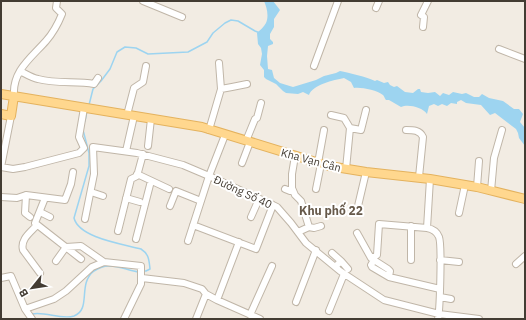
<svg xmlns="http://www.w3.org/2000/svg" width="526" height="320" font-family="'IBM Plex Sans',sans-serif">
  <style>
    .water { fill: #9dd4f0 }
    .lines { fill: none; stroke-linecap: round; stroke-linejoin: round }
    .stream { stroke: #9dd4f0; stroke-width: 1.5 }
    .minor-casing { stroke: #c0b6a8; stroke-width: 8 }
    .major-casing { stroke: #e4b25e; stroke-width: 10 }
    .minor { stroke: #fff; stroke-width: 6 }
    .major { stroke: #ffd78e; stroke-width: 8 }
    .labels { text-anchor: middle; stroke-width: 4; stroke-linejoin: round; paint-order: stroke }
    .street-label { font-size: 11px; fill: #433c33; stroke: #fff }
    .neighbourhood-label { font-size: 12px; font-weight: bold; fill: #66594a; stroke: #fff }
  </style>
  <rect width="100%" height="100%" fill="#f2ece3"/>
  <path class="water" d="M 264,1 L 273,1 L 280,10 L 274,19 L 274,27 L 270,34 L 270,39 L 273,42 L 273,44 L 268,46 L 267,56 L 268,69 L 272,70 L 274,78 L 280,83 L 293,87 L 316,80 L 324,76 L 336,73 L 340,71 C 349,73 367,77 375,81 L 377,80 L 384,83 L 388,82 L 390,85 L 394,87 L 397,86 L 405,92 L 413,93 L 418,89 L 420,89 L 421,92 L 428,93 L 435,92 L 440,96 L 443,93 L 449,95 L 453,92 L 462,94 L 466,93 L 474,97 L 479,97 L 482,94 L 489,98 L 503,101 L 514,109 L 519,109 L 523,114 L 520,122 L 525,128 L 525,146 L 519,138 L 518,133 L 516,129 L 495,113 L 490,115 L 481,105 L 466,103 L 461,100 L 457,102 L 457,104 L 451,103 L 447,106 L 442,104 L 438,106 L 434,104 L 429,106 L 427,114 C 422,107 408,104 401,107 L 389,100 L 386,100 C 385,99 384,96 383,95 C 377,90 361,87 354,88 L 351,82 L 344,78 C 334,80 312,85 309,95 L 303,92 L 298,94 L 286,93 L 283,91 L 276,84 L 266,79 L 264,77 L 264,70 L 260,65 L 262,54 L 261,48 L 258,44 L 257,33 C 260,30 264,27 266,23 C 269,16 267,8 264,1 Z"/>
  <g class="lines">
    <path class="stream" d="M 89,105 L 93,89 L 101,81 L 110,69 L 117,52 L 125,47 L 136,48 L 148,54 L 188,52 L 207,42 L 213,33 L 225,23 L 231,20 L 238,21 L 255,31 L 260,33
      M 85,121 L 87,111
      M 83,130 L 89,153 L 89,166 L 74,218 C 79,238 123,244 141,249 C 149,254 149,260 150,269 L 146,271 L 142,271
      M 32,314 C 45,311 61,320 74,316 C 92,309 77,284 94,271 C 99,268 103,266 108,266 C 118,265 129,271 139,272"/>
    <defs>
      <path id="minor" d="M 143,1 L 182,17
        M 376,8 L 379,1
        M 423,27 L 424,17 L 421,15 L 428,1
        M 499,49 L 525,59
        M 314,66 L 338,1
        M 20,71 C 26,74 32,78 38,79 C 56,84 76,81 94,84 L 98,78
        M 221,89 L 232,87 L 247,84
        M 14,96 C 12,71 31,58 46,41 C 53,33 58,24 62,14 L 56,8 L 57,1
        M 127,115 L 134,88 L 143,82 L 146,66
        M 331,115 L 344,118 L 350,128
        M 209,130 L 221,89 L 219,63
        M 406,130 C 413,130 420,130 423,137 L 419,177
        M 246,141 L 255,119 L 257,118 L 261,103
        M 148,146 L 151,119
        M 126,151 L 134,116
        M 295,156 L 292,174 L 292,188 L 295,195 L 301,201 L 309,227 L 298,232
        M 242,163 L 250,142
        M 318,163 L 324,130
        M 1,167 L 13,169 L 25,167 L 79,153 L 84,148 L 79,137 L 84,108
        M 1,167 L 11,116
        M 346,169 L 350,128 L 361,130 L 366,110
        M 137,174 L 169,189
        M 430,179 L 427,228 C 433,229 437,232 439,237 C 442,245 440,308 438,319
        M 477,187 L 479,161
        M 285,189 L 290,191 L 292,188
        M 316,189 L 321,164
        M 491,191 L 494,158 L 502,130
        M 91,192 L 103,196
        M 26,195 L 25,213 L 30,217
        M 1,197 L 17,198 L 26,195 L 65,200 L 71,184 L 73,172
        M 45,198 L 35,223 L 81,259
        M 126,198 L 140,202
        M 170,206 L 176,191 L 201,201
        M 358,206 L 366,172
        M 40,212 L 50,217
        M 459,213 L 465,185
        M 251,217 L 259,199
        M 85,219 L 94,174 L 93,147 L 137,153 L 183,165 L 209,176 L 273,205 L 277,207 L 291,223 L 306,243 L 340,271 L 384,300 L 439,314 L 479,319
        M 37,225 C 31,232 20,239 23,250 L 40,273
        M 193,225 L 256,249 L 273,205
        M 411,226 L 411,260
        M 309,227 L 314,228 L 321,226
        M 118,231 L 131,179 L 137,176 L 143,154
        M 357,233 L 371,258 L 377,255 L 379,224 L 427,228
        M 136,239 L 151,181
        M 188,241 L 209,176 L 225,135
        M 332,253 L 341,261
        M 440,260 L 459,262
        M 56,261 L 66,247 L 81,246 L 104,262 L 141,266 L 141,284 L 124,319
        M 516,264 L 525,256
        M 335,267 L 341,261 L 348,269
        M 389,277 L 390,271 L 388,269 L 374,260 L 371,265 L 372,267 L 389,277 L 440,289
        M 1,278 L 11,276 L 25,309 L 32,319
        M 142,278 L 184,283 L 202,289 L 206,294 L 217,300 L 260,319
        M 440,297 L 451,299
        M 217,300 L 239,242
        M 296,302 L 316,250
        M 25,309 L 54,299 L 66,291 L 92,267 L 104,262
        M 329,311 L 344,274
        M 250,315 L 272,266
        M 196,319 L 206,294"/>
      <path id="major" d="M 1,94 L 202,127 L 329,166 L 366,172 L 430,179 L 477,187 L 525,199
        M 1,114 L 11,116 L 14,96"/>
    </defs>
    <use href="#minor" class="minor-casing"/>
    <use href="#major" class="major-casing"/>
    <use href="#minor" class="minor"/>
    <use href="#major" class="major"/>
  </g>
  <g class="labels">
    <g class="street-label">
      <text transform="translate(311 160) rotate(15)" y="4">Kha Vạn Cân</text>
      <text transform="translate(243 192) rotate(25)" y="4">Đường Số 40</text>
    </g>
    <g class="neighbourhood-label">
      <text x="331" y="215">Khu phố 22</text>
    </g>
  </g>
  <rect width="526" height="320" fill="none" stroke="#433c33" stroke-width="4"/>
  <g transform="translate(32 288) rotate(240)" stroke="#ffffff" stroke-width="3" paint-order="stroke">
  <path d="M0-3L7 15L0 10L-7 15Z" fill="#433c33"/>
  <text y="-6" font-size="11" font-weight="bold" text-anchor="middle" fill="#433c33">B</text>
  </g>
</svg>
